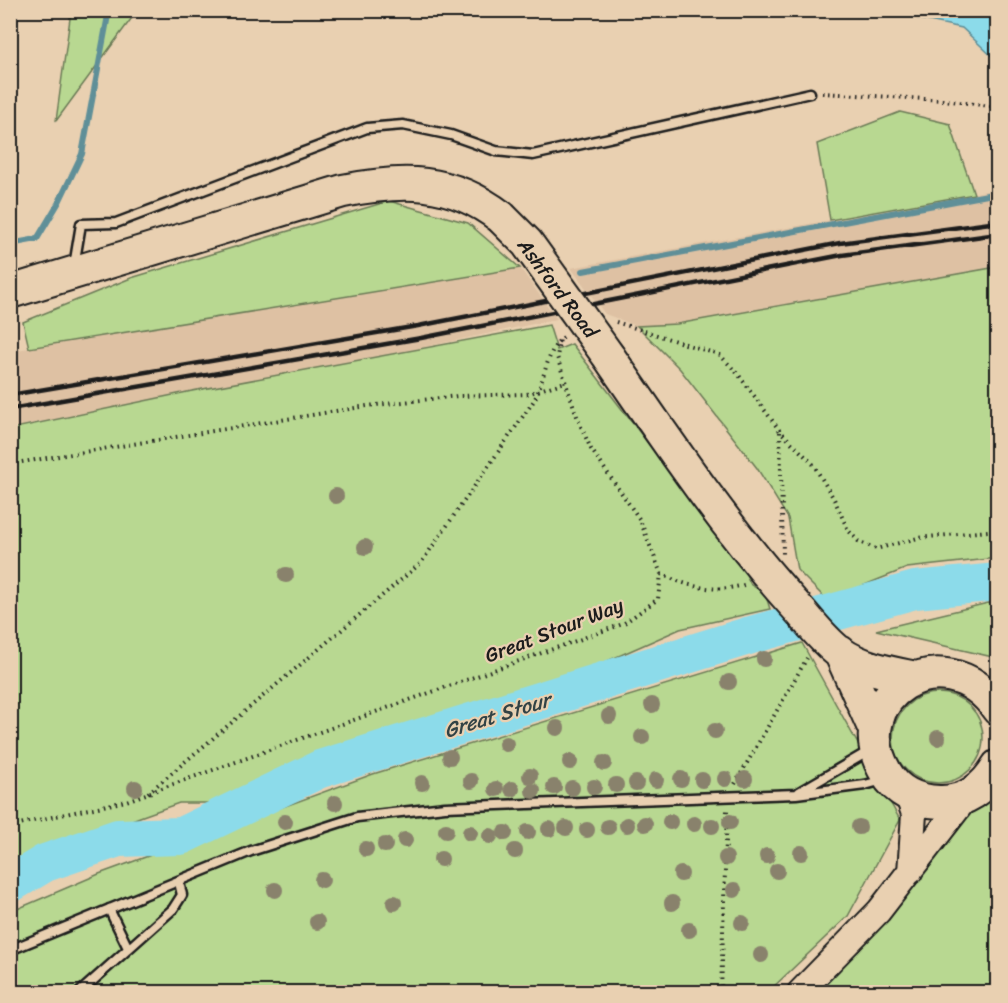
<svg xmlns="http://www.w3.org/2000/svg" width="1008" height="1003" font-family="Sriracha,sans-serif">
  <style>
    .built { fill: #dec1a3 }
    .green { fill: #b8d891; stroke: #6a7a56; stroke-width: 1.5 }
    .water { fill: #8cdbea; stroke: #5f8f98; stroke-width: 1.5 }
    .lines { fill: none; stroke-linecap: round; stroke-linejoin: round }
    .stream { stroke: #5f8f98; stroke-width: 6 }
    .river { stroke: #8cdbea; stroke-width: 38 }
    .lane-casing { stroke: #1c1c1c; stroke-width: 13 }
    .secondary-casing { stroke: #1c1c1c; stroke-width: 28 }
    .highway-casing { stroke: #1c1c1c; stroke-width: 36 }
    .path { stroke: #1c1c1c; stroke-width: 4; stroke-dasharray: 1.5 4.5; stroke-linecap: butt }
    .lane { stroke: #e9d0b1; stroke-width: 8 }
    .secondary { stroke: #e9d0b1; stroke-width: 24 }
    .highway { stroke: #e9d0b1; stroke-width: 32 }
    .rail { stroke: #1c1c1c; stroke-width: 4.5 }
    .highway-bridge-casing { stroke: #1c1c1c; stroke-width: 36; stroke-linecap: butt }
    .highway-bridge { stroke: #e9d0b1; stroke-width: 32 }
    .tree { fill: #89826c }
    .labels { text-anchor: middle; stroke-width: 4.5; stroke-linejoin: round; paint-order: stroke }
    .street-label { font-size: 20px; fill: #1c1c1c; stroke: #e9d0b1 }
    .water-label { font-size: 21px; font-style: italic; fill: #324245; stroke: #e9d0b1 }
  </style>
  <rect width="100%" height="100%" fill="#e9d0b1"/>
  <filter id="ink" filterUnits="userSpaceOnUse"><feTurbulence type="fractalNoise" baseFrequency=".0167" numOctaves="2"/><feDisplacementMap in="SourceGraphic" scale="12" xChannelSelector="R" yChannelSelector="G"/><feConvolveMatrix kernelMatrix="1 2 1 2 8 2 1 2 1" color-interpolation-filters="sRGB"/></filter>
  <g filter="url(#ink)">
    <path class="built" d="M 997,189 L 997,266 L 677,324 L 637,326 L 605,314 L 571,268 Z
      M 520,268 L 557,319 L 354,362 L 192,391 L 11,429 L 11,351 Z"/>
    <path class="green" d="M 71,10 L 137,11 L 56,121 L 71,11 Z
      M 900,112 L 950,124 L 974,194 L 830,220 L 817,144 Z
      M 389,201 L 468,223 L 520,268 L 29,348 L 23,322 L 131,278 Z
      M 997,267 L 997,558 L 907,568 L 827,600 L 797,570 L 788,518 L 757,468 L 680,369 L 637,326 L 677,324 Z
      M 549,325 L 557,350 L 572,344 L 742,566 L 751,585 L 765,593 L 770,609 L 680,629 L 589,669 L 420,728 L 314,762 L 215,803 L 179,803 L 56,847 L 11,869 L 10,429 L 192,391 Z
      M 988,603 L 997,604 L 997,658 L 876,630 Z
      M 802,643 L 900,820 L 848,916 L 768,992 L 11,992 L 10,912 L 99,874 L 373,774 Z
      M893 738a45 45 0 1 1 90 0a45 45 0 1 1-90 0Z
      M 997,795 L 997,992 L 815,992 L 936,857 L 968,811 Z"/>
    <path class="water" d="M 892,11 L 997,11 L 997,61 L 962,28 L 901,15 Z"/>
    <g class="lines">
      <path class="stream" d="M 10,244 L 37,239 L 59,202 L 82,154 L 109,10
        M 583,271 L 998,193"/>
      <path class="river" d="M 10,884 L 45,863 L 118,838 L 181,836 L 320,769 L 751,635 L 915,590 L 998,582"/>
      <defs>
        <path id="lane" d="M 74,266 L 81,224 L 116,223 L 367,128 L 403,125 L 451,135 L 496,151 L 533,155 L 810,93
          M 799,792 L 871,750
          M 109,909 L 128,948
          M 10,950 L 251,851 L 357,817 L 445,807 L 796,794 L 865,785 L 883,780
          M 80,992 L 173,909 L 182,895 L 179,882"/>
        <path id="secondary" d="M 907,794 L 914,814 L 910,872
          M 800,992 L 879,911 L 967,797"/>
        <path id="highway" d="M 10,292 L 343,191 C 403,179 450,178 501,217
          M 609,357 C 667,441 724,526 792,602 C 807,618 821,638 839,652 C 861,668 890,673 916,678
          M 840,652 L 875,730
          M 998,709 C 943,631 841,699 886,773 C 897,792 917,801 939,802 C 965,803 985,788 998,766"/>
      </defs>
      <use href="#lane" class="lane-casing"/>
      <use href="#secondary" class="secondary-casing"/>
      <use href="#highway" class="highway-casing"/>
      <path class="path" d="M 822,93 L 943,100 L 998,107
        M 616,322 L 720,355 L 738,374 L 780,431 L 813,464 L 834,499 L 848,530 L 858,541 L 876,549 L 918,538 L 998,530
        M 780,432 L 783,554
        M 10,464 L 367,406 L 458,396 L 527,394 L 565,382
        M 661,574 C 689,587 713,593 744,585
        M 735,784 L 807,658
        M 148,793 L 421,563 L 533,402 C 544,385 547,346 564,337
        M 10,826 L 126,801 L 623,624 L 658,599 L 661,574 L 640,520 L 591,449 L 579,422 L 557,357 L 560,339
        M 721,992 L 727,810"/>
      <use href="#lane" class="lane"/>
      <use href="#secondary" class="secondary"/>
      <use href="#highway" class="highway"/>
      <path class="rail" d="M 10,395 L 418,326 L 840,243 L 998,222
        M 10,409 L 421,338 L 842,255 L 998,234"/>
      <defs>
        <path id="highway-bridge" d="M 501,217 L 527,243 L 609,357"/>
      </defs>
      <use href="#highway-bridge" class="highway-bridge-casing"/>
      <use href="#highway-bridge" class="highway-bridge"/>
    </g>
    <g class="tree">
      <circle cx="336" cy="496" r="8"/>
      <circle cx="365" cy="547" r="8"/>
      <circle cx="286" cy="575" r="8"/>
      <circle cx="764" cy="659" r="8"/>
      <circle cx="729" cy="682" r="8"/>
      <circle cx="652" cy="705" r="8"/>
      <circle cx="609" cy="716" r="8"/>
      <circle cx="557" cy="728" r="8"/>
      <circle cx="715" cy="731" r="8"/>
      <circle cx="642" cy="737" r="8"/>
      <circle cx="938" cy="738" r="8"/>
      <circle cx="506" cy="744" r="8"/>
      <circle cx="450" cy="757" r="8"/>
      <circle cx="570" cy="762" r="8"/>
      <circle cx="604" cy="763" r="8"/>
      <circle cx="530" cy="776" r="8"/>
      <circle cx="681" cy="779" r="8"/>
      <circle cx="725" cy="779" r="8"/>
      <circle cx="745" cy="779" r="8"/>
      <circle cx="656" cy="780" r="8"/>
      <circle cx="702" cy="780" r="8"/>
      <circle cx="471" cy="781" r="8"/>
      <circle cx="422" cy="783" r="8"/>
      <circle cx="636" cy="783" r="8"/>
      <circle cx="616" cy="785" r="8"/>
      <circle cx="554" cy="787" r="8"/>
      <circle cx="594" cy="787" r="8"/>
      <circle cx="135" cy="788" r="8"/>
      <circle cx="572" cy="788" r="8"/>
      <circle cx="496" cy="789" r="8"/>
      <circle cx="512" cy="789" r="8"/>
      <circle cx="533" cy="791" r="8"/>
      <circle cx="335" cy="803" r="8"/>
      <circle cx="285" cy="822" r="8"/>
      <circle cx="670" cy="822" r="8"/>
      <circle cx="730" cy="822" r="8"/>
      <circle cx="645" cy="824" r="8"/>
      <circle cx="694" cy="824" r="8"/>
      <circle cx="627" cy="825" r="8"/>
      <circle cx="712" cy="826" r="8"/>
      <circle cx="608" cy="827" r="8"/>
      <circle cx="859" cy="827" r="8"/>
      <circle cx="566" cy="828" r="8"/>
      <circle cx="549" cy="829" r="8"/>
      <circle cx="587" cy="830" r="8"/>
      <circle cx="446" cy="831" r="8"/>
      <circle cx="528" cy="832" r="8"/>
      <circle cx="470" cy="833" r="8"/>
      <circle cx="505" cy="833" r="8"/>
      <circle cx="490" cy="836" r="8"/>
      <circle cx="405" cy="840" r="8"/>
      <circle cx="385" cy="845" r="8"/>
      <circle cx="366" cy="849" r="8"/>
      <circle cx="515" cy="851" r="8"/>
      <circle cx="801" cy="853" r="8"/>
      <circle cx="767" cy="856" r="8"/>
      <circle cx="726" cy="858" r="8"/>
      <circle cx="441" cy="859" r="8"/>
      <circle cx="777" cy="871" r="8"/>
      <circle cx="681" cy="874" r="8"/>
      <circle cx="322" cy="880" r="8"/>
      <circle cx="275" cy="890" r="8"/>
      <circle cx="734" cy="890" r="8"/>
      <circle cx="394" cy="903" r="8"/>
      <circle cx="672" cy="903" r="8"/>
      <circle cx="317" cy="922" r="8"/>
      <circle cx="742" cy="923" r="8"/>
      <circle cx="689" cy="930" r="8"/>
      <circle cx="761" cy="955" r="8"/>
    </g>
  </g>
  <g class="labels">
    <g class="street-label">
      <text transform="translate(558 288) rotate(53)" y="7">Ashford Road</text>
      <text transform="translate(554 630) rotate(-21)" y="7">Great Stour Way</text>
    </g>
    <g class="water-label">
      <text transform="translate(497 715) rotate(-17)" y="7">Great Stour</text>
    </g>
  </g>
  <rect width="1008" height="1003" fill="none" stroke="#e9d0b1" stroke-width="36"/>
  <rect x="18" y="18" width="972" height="967" fill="none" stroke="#1c1c1c" stroke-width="2" filter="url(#ink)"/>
</svg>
